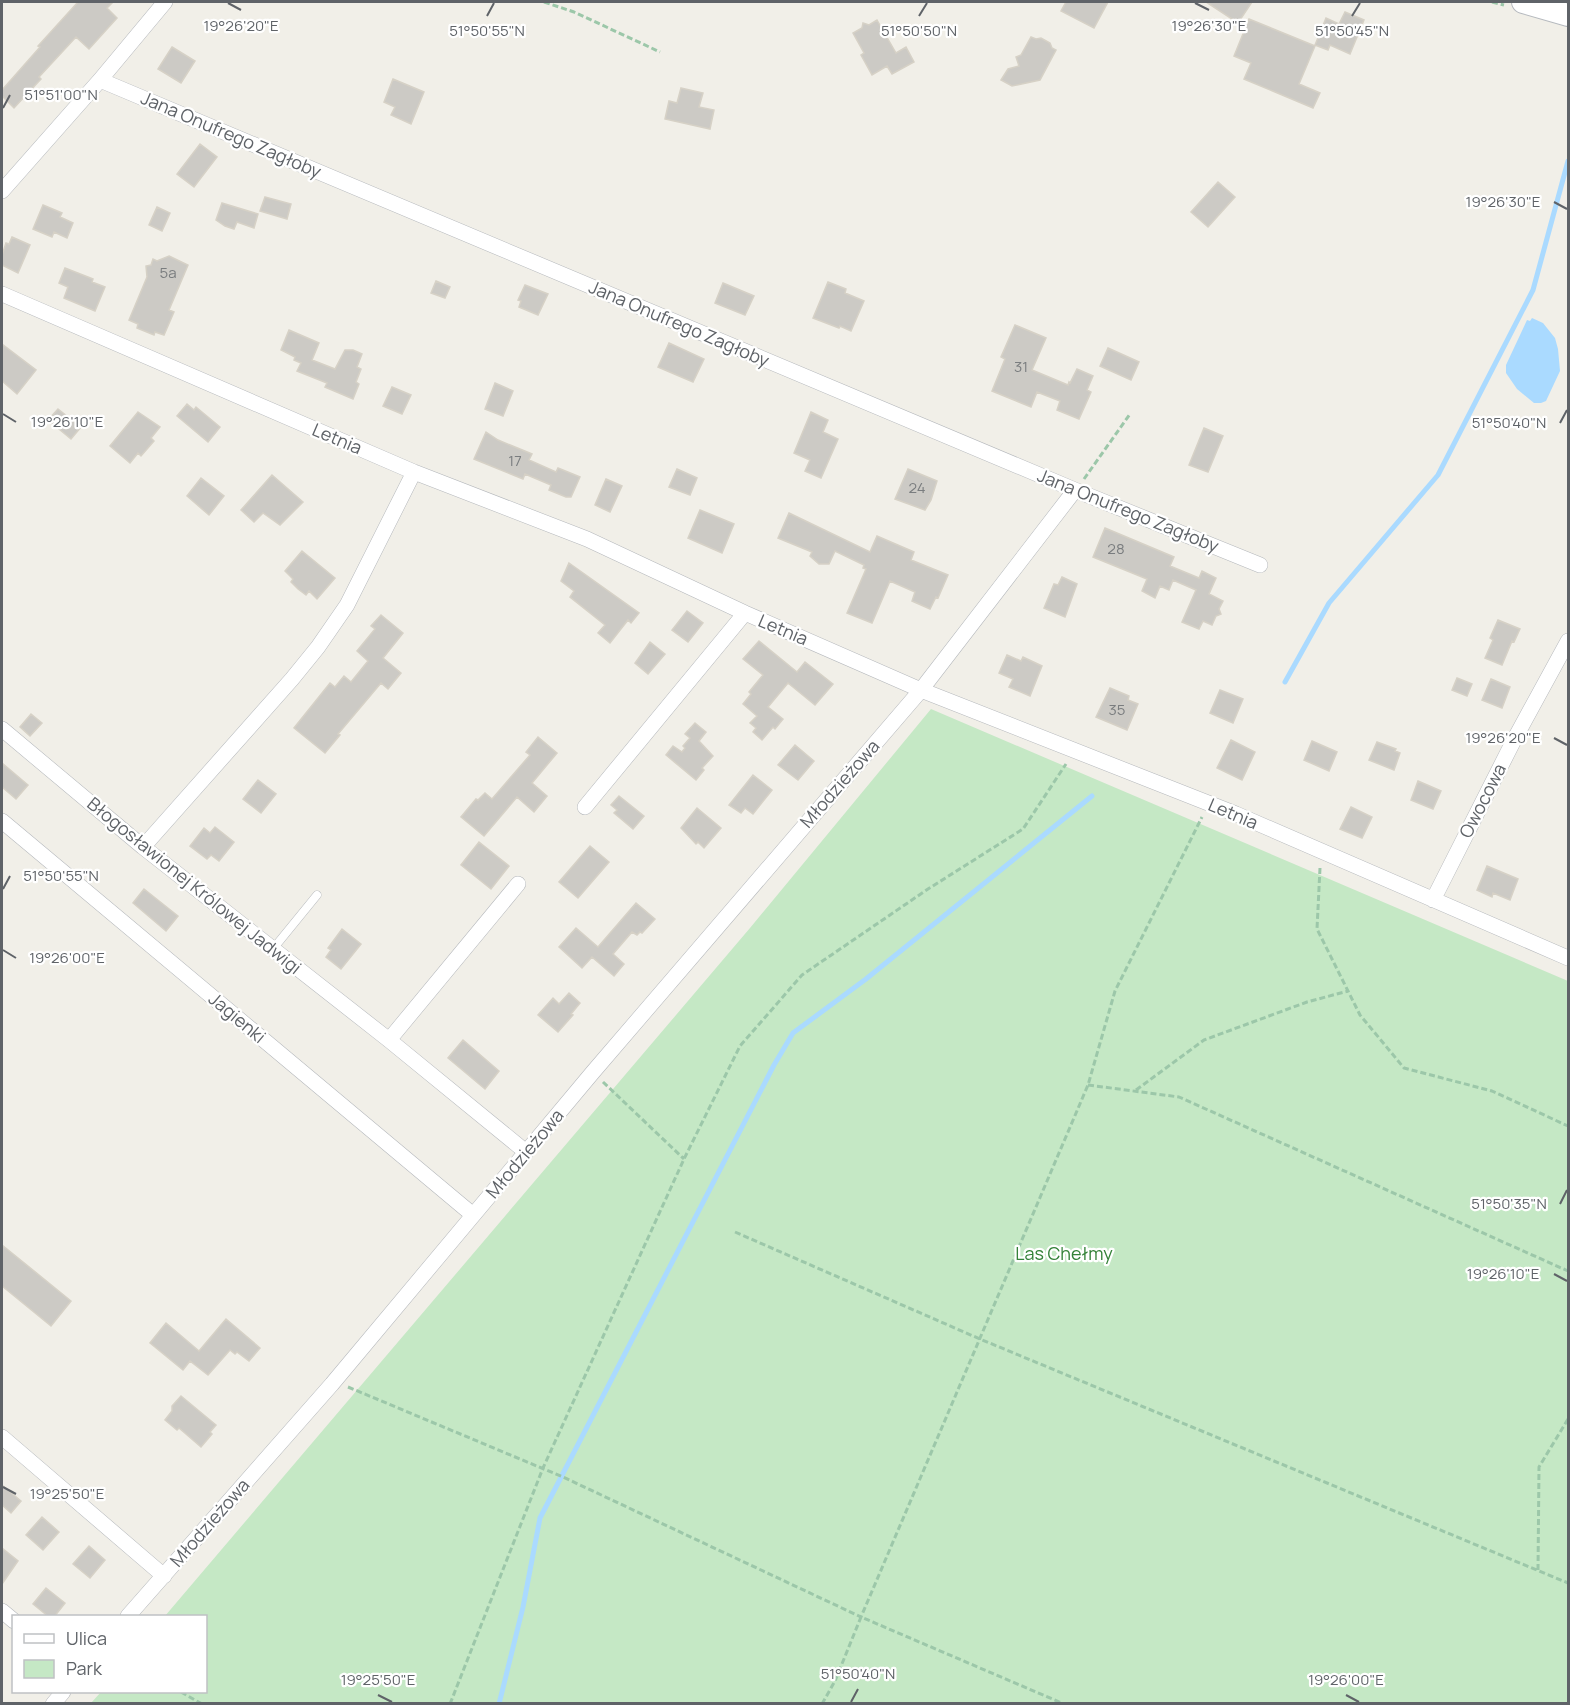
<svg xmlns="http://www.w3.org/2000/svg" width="1570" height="1705" font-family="Manrope,sans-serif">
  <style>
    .green { fill: #c5e8c5 }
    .water { fill: #aadaff }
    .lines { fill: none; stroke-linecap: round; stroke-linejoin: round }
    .stream { stroke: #aadaff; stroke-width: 5 }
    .building { fill: #cccac5; stroke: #d6d1c6; stroke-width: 1.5 }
    .lane-casing { stroke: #b5b8bc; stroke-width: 9 }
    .street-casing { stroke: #b5b8bc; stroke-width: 16 }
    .secondary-casing { stroke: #b6babf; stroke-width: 24 }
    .path { stroke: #9cc7a9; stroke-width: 3; stroke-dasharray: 6 3; stroke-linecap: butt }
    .lane { stroke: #fff; stroke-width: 8 }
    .street { stroke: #fff; stroke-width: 15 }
    .secondary { stroke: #fff; stroke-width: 22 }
    .ticks { fill: none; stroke: #5f6368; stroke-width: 2 }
    .labels { text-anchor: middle; stroke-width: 4.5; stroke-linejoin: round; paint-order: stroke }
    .number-label { font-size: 15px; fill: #7a7d7f }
    .street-label { font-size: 18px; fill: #5f6368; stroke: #fff }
    .park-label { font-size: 18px; fill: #348238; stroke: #fff }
    .ticks-label { font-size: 15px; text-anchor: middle; fill: #5f6368; stroke: #fff; stroke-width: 4.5; stroke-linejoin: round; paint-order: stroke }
  </style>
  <rect width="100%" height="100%" fill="#f1efe8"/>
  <path class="green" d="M 931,709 L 1568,981 L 1568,1703 L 91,1703 L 101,1692 L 206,1692 L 206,1616 L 165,1616 L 750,928 Z"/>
  <path class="water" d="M 1532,318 L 1543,323 L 1555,338 L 1558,349 L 1560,371 L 1546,401 L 1541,403 L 1534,403 L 1517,389 L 1506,373 L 1506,365 L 1527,320 L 1530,321 Z"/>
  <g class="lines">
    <path class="stream" d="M 1285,682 L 1329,603 L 1438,475 L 1533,290 L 1568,161
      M 499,1704 L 523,1607 L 540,1518 L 774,1065 L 793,1033 L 866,979 L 1092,796"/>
  </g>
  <path class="building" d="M 78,2 L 113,2 L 107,8 L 117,18 L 89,49 L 76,37 L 39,77 L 41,79 L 14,108 L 2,96 L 2,90 L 40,47 L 38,46 Z
    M 1066,2 L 1108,2 L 1094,28 L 1061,11 Z
    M 1206,2 L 1252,2 L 1238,23 Z
    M 1345,12 L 1364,20 L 1350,54 L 1330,45 L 1328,50 L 1315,45 L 1326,18 L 1339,24 Z
    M 1249,19 L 1315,46 L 1299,84 L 1320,93 L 1313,108 L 1244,79 L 1251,63 L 1234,56 Z
    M 877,20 L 896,53 L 906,47 L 914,62 L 892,74 L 887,66 L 872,75 L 861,55 L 864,53 L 853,33 L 862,28 L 863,23 L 869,25 Z
    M 1031,37 L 1036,39 L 1041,38 L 1050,43 L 1052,48 L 1056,50 L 1040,80 L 1012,86 L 1001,80 L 1008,69 L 1019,66 L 1016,57 L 1021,55 Z
    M 172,47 L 195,61 L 181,83 L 158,69 Z
    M 393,79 L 424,92 L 411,124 L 391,115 L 395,107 L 384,102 Z
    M 681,88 L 703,93 L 699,107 L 714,110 L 710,129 L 665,119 L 669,101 L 677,103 Z
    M 200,144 L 217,157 L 194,187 L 177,174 Z
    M 1218,182 L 1235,197 L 1208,227 L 1191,212 Z
    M 265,197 L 291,204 L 287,219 L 260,211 Z
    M 222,203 L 258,214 L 254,228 L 237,222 L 234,229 L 225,226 L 216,220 Z
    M 43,205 L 62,213 L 60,217 L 73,223 L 67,238 L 54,232 L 52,237 L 33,229 Z
    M 157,207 L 170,213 L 162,231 L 149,225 Z
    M 12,237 L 30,245 L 18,273 L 2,265 L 2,255 L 6,243 L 9,244 Z
    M 169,256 L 188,265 L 169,310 L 174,312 L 164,335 L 155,332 L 154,335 L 137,328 L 138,324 L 129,320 L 147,277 L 146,266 L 151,265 L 153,259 L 157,261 Z
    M 65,268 L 93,279 L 92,282 L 105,287 L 95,311 L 64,298 L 68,287 L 59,283 Z
    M 436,281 L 450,287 L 445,298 L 431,293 Z
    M 828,282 L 846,289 L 845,293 L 864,301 L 851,331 L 840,326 L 839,328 L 813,318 Z
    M 723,283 L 754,296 L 745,315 L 715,303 Z
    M 525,285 L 548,294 L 538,315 L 519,307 L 521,301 L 518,300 Z
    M 1015,325 L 1046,338 L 1032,370 L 1068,385 L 1069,382 L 1070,383 L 1077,369 L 1093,376 L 1087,390 L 1091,392 L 1079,419 L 1057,410 L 1060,401 L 1037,392 L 1031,407 L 992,391 L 1005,359 L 1001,357 Z
    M 289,330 L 319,343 L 312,360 L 335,369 L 345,350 L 353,350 L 362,354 L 357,367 L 361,369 L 356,382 L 359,384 L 353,399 L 325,387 L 327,383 L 297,371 L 301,363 L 294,360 L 295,357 L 281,350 Z
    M 669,343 L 704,359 L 693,382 L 658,367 Z
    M 2,344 L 36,370 L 17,394 L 2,381 Z
    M 1108,348 L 1139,362 L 1131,380 L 1100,366 Z
    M 495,383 L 513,391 L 503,416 L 485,409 Z
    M 392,387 L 411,395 L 402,414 L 383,406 Z
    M 187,404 L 194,410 L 196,407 L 220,427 L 208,442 L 177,416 Z
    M 58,409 L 81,427 L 71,439 L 48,420 Z
    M 138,412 L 160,427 L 151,438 L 154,441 L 141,456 L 138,453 L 130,463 L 110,446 Z
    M 811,412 L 828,420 L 823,432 L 838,439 L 821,478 L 805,471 L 810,460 L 794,453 Z
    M 1204,428 L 1223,436 L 1208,472 L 1189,465 Z
    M 486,432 L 498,440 L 532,454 L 529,460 L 556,472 L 558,468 L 580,477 L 571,497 L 566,497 L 549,490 L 551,485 L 525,474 L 523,479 L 474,459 Z
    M 677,469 L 697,478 L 690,495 L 669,487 Z
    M 908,469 L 937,481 L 931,500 L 925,510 L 895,499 Z
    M 272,475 L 303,502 L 280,525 L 263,513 L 254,522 L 241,510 Z
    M 201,478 L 224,496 L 209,515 L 187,496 Z
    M 606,479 L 622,486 L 610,512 L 595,505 Z
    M 700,510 L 734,524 L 722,553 L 688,538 Z
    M 789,513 L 870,552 L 877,536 L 914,552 L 911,560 L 948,575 L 938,598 L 936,597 L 930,609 L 912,601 L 915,592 L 890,581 L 872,623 L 847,613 L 866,569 L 863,568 L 864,565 L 835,551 L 829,564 L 819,564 L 810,556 L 812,552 L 778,538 Z
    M 1105,528 L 1174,557 L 1170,566 L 1199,578 L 1202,571 L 1216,578 L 1209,594 L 1223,601 L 1219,609 L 1221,614 L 1216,616 L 1212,625 L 1203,621 L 1199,629 L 1182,622 L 1196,590 L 1173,580 L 1169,590 L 1160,586 L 1155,598 L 1142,591 L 1147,579 L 1093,557 Z
    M 302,551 L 335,578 L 317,599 L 309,591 L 306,595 L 298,589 L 291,582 L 293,579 L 285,571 Z
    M 569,563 L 639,613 L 631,623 L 628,620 L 610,643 L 598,633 L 605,625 L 570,597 L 574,591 L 561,581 Z
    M 1062,577 L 1077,584 L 1065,617 L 1044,608 L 1054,584 L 1058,585 Z
    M 687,611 L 703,623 L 688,642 L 672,630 Z
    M 381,615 L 403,633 L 383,658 L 401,673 L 388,689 L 381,683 L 338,734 L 340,735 L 325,753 L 294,728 L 330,683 L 335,687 L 344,676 L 351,682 L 368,661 L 357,651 L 375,629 L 371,626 Z
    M 1498,620 L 1520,629 L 1514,642 L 1512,641 L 1502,665 L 1485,658 L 1493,640 L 1490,638 Z
    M 759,641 L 797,672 L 805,662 L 833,684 L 815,705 L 788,683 L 768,707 L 783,719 L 775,729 L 773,727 L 762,740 L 753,732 L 756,728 L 750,723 L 757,716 L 743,704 L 751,694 L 749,692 L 763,675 L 743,659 Z
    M 650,642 L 665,654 L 648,674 L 635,663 Z
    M 1007,655 L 1021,661 L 1023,657 L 1042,666 L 1030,696 L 1009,687 L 1013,679 L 999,673 Z
    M 1457,678 L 1472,684 L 1467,696 L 1452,690 Z
    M 1491,679 L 1510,687 L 1502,708 L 1482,700 Z
    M 1110,688 L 1129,696 L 1128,700 L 1138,704 L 1127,730 L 1096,717 Z
    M 1220,690 L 1243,699 L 1233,723 L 1210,713 Z
    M 31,714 L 42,723 L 30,736 L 20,727 Z
    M 695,723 L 706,732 L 699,741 L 713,756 L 702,768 L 704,770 L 696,780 L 666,755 L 673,746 L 682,752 L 685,748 L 683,746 L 690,738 L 685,734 Z
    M 538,737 L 557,753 L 532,783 L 547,796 L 534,812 L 517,797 L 484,836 L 461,817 L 476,799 L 478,800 L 485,793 L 492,799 L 530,755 L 526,752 Z
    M 1231,740 L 1255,752 L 1242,780 L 1217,768 Z
    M 1312,741 L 1337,752 L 1329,771 L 1304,760 Z
    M 1377,742 L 1396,749 L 1395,751 L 1400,753 L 1394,770 L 1369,760 Z
    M 795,745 L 814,761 L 798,780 L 778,765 Z
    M 2,763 L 28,785 L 16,799 L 2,787 Z
    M 753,775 L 772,790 L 753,814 L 745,808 L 741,813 L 729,805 Z
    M 258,780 L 276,794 L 261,813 L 243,799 Z
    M 1418,781 L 1441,791 L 1433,809 L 1411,800 Z
    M 619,796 L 644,816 L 633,829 L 614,813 L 617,810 L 611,805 Z
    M 1351,807 L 1372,817 L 1362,838 L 1340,829 Z
    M 697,808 L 721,828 L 704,848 L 698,842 L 696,844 L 681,828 Z
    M 215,827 L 234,842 L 219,861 L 211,855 L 207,859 L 190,846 L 204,828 L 210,833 Z
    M 479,842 L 509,866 L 491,889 L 461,865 Z
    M 590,846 L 609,862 L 578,898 L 559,882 Z
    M 1487,866 L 1518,879 L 1510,900 L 1493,893 L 1492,897 L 1477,890 Z
    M 144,889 L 178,916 L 166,931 L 133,903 Z
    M 636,903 L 655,919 L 642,933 L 640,932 L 637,935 L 632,932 L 613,954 L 624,964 L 614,976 L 592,957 L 582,968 L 559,947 L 576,928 L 598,947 Z
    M 342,929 L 361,944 L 341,969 L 326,957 L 331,950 L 328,948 Z
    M 569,993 L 580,1003 L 571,1014 L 573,1015 L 558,1032 L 538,1015 L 553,998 L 559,1004 Z
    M 463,1040 L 499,1071 L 485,1089 L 448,1058 Z
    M 2,1245 L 71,1301 L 51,1326 L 2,1286 Z
    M 226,1319 L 260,1348 L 249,1361 L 237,1352 L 235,1354 L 230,1350 L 208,1375 L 190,1361 L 183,1370 L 150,1343 L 166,1323 L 199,1351 Z
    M 181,1396 L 216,1425 L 210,1432 L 212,1434 L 201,1447 L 179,1428 L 177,1430 L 165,1420 L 172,1411 L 172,1406 Z
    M 2,1485 L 21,1501 L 11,1513 L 2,1505 Z
    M 42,1517 L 59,1532 L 43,1550 L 26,1535 Z
    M 89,1546 L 105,1560 L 90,1578 L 73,1564 Z
    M 2,1548 L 18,1561 L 2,1584 Z
    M 46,1588 L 65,1603 L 54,1617 L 49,1617 L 33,1604 Z"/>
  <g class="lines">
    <defs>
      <path id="lane" d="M 273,949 L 317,895"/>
      <path id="street" d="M 100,80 L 1075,490 L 1260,565
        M 2,191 L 100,80 L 165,2
        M 2,294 L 414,472 L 587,539 L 745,613 L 921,690 L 1236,814 L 1568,958
        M 2,729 L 143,847 L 389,1040 L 526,1152
        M 585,807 L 745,613
        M 2,821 L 473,1215
        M 143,847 L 292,679 L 318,647 L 347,605 L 414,472
        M 1433,900 L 1514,740 L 1568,641
        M 389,1040 L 518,884
        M 2,1437 L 164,1576
        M 2,1611 L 14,1621
        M 128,1616 L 332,1384 L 593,1072 L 921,690 L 1075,490
        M 53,1704 L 63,1692"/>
      <path id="secondary" d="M 1523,2 L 1568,15"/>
    </defs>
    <use href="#lane" class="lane-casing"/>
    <use href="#street" class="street-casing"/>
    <use href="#secondary" class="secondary-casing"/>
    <path class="path" d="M 544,2 L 574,12 L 660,52
      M 1492,2 L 1504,5
      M 1084,479 L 1130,414
      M 1320,868 L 1317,929 L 1360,1015 L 1404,1068 L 1492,1091 L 1568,1126
      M 603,1082 L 684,1159
      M 1088,1085 L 1179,1097 L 1568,1271
      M 1136,1090 L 1204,1040 L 1307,1002 L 1348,991
      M 735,1232 L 980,1339 L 1568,1583
      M 348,1387 L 563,1477 L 861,1617 L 1088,1085 L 1115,991 L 1202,817
      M 1538,1570 L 1539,1467 L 1568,1419
      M 181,1692 L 202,1704
      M 450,1704 L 543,1468 L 684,1159 L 740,1046 L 802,975 L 928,889 L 1023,829 L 1066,764
      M 822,1704 L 835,1681 L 861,1617 L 1064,1704"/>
    <use href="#lane" class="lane"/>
    <use href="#street" class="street"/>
    <use href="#secondary" class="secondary"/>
  </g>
  <path class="ticks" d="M 228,3 L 241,10M 1195,3 L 1209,10M 487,16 L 494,3M 919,16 L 927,3M 1352,16 L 1360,3M 3,108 L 10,95M 1554,202 L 1567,209M 3,414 L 16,422M 1560,423 L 1567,410M 1554,738 L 1567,745M 3,889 L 10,876M 3,950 L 16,958M 1560,1204 L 1567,1190M 1554,1274 L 1567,1281M 3,1487 L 16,1494M 378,1695 L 392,1702M 1346,1695 L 1359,1702M 851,1702 L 858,1689"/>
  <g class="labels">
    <g class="number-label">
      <text x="168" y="278">5a</text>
      <text x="1021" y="372">31</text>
      <text x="515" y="466">17</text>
      <text x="917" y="493">24</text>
      <text x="1116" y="554">28</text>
      <text x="1117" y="715">35</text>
    </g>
    <g class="street-label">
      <text transform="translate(231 135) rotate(23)" y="6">Jana Onufrego Zagłoby</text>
      <text transform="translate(679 324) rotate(23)" y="6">Jana Onufrego Zagłoby</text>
      <text transform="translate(337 439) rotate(23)" y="6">Letnia</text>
      <text transform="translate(1128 511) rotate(22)" y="6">Jana Onufrego Zagłoby</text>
      <text transform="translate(783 630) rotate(23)" y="6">Letnia</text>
      <text transform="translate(840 784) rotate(-49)" y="6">Młodzieżowa</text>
      <text transform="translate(1483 801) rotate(-63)" y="6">Owocowa</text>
      <text transform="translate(1233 814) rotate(23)" y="6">Letnia</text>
      <text transform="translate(194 886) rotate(39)" y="6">Błogosławionej Królowej Jadwigi</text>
      <text transform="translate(237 1018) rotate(40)" y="6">Jagienki</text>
      <text transform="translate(525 1154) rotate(-50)" y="6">Młodzieżowa</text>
      <text transform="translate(210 1523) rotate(-49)" y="6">Młodzieżowa</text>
    </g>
    <g class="park-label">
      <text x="1064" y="1260">Las Chełmy</text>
    </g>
  </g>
  <g class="ticks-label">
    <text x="241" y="31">19°26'20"E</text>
    <text x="1209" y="31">19°26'30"E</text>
    <text x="487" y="36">51°50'55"N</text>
    <text x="919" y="36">51°50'50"N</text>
    <text x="1352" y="36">51°50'45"N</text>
    <text x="61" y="100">51°51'00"N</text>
    <text x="1503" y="207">19°26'30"E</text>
    <text x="67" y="427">19°26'10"E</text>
    <text x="1509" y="428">51°50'40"N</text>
    <text x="1503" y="743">19°26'20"E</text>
    <text x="61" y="881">51°50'55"N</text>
    <text x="67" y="963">19°26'00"E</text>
    <text x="1509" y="1209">51°50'35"N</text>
    <text x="1503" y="1279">19°26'10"E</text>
    <text x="67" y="1499">19°25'50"E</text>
    <text x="858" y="1679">51°50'40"N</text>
    <text x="378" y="1685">19°25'50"E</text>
    <text x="1346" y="1685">19°26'00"E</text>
  </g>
  <rect width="1570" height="1705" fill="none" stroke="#5f6368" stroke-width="6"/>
  <rect x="12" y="1615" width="195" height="78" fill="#ffffff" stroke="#bfc1c3" stroke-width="1.5"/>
  <rect x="24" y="1634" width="30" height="9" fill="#ffffff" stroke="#bfc1c3" stroke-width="1.5"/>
  <text x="66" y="1645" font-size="18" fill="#5f6368">Ulica</text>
  <rect x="24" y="1660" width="30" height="18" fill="#c5e8c5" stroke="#bfc1c3" stroke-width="1.5"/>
  <text x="66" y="1675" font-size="18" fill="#5f6368">Park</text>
</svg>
